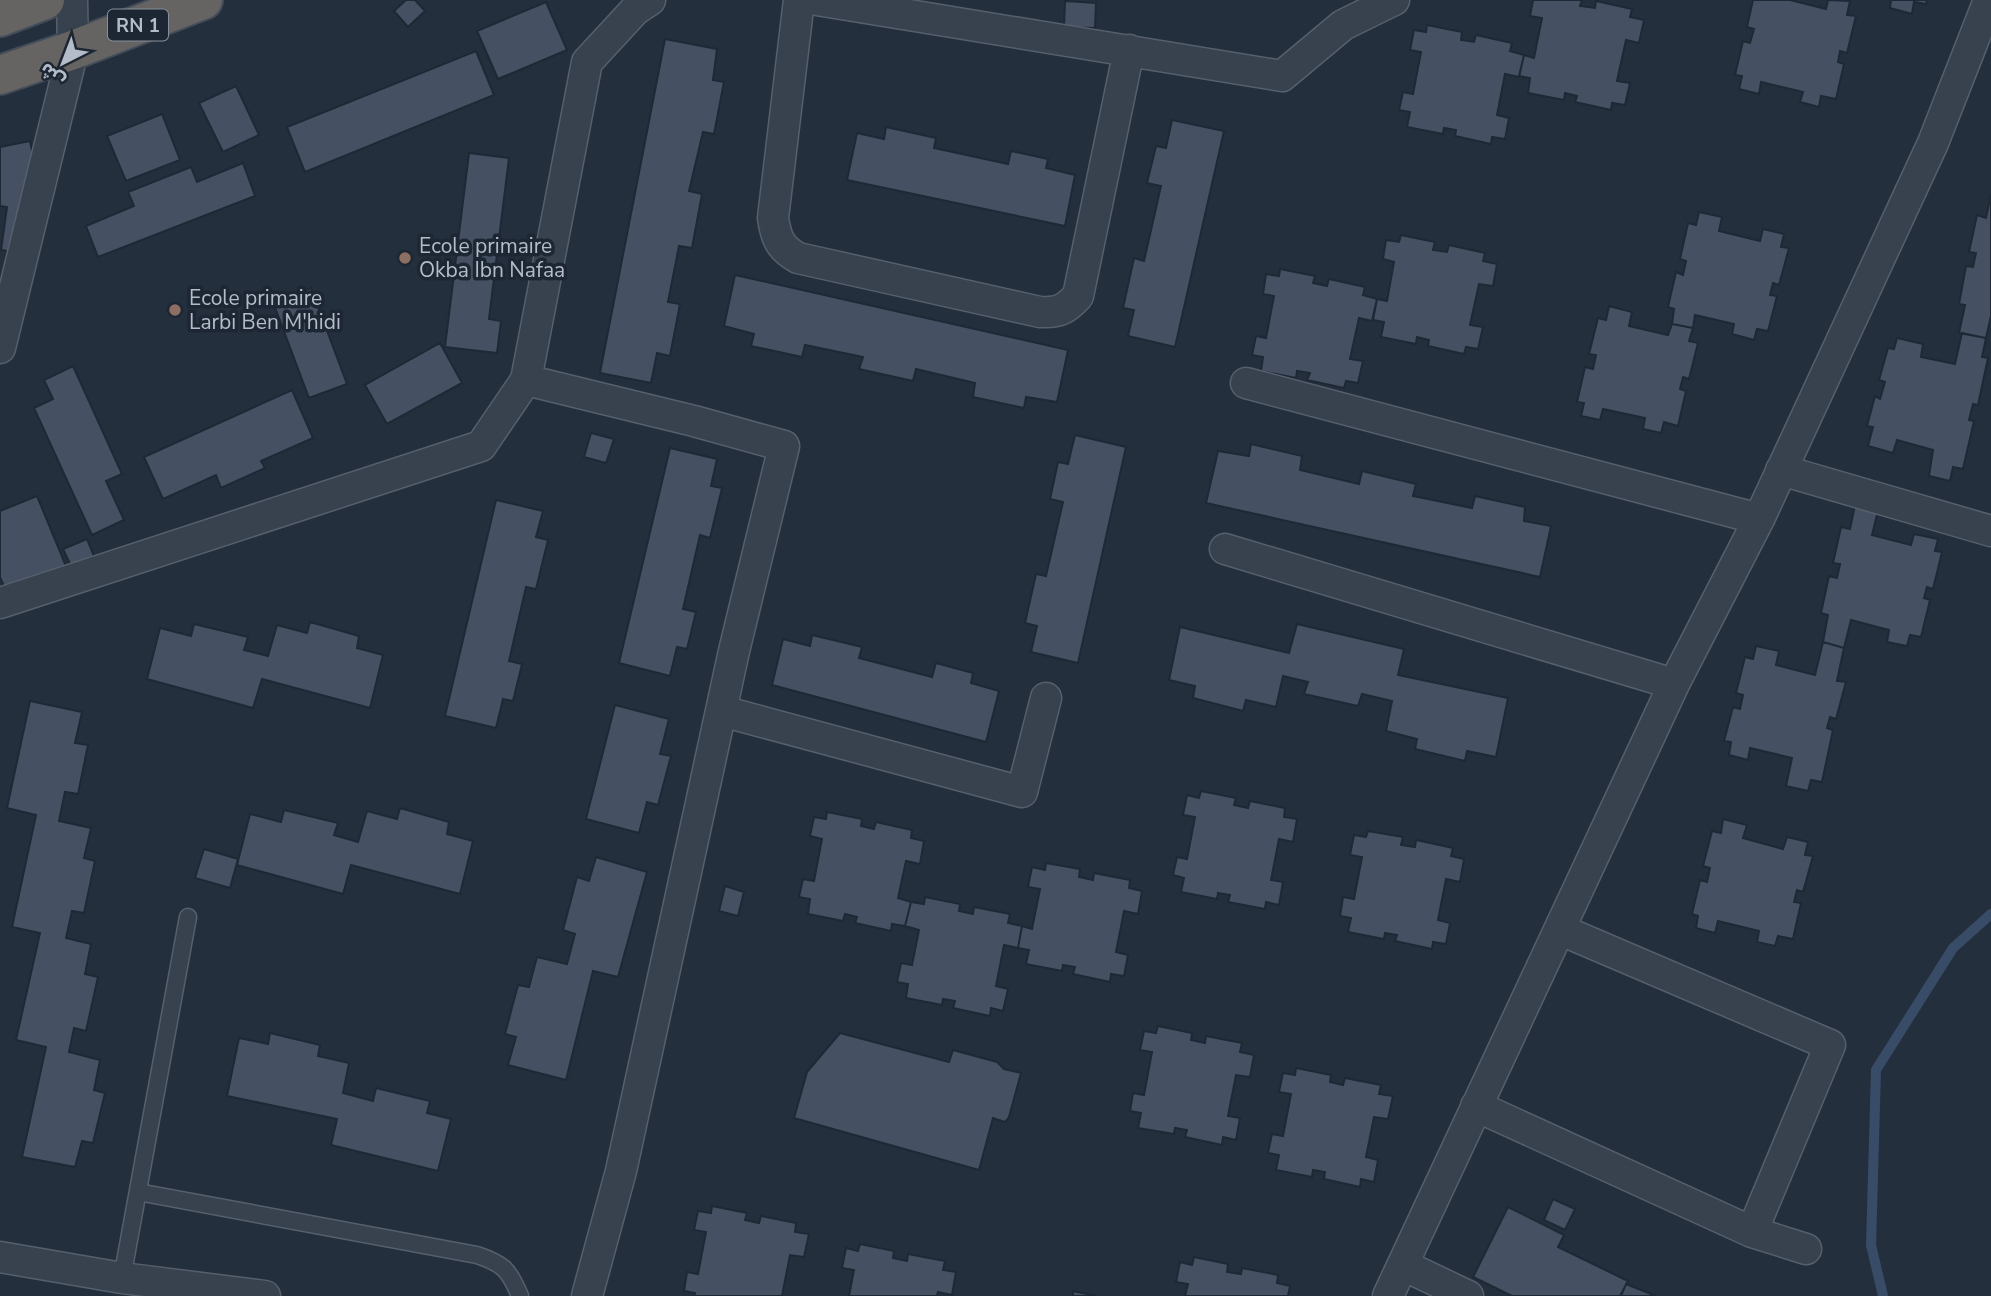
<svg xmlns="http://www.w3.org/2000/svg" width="1991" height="1296" font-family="'Nunito Sans','Noto Sans Arabic',sans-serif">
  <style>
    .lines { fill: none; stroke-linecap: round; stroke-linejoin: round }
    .stream { stroke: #394c67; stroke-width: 10 }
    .building { fill: #455162; stroke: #1f2835; stroke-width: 2 }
    .service-casing { stroke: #565f6c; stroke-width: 19 }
    .minor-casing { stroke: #565f6c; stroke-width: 33 }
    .trunk-casing { stroke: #434c59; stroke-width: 42 }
    .service { stroke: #38414e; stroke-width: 16 }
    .minor { stroke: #38414e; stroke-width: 30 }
    .trunk { stroke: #656462; stroke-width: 38 }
    .education-dot { fill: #8d6e63; stroke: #1d2633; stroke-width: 2.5 }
    .labels { text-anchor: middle; stroke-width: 7; stroke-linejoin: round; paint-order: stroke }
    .shield { fill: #1d2633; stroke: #878f9c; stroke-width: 2 }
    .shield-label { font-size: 19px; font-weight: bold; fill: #b4bcc9 }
    .poi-label { font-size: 21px; fill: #b4bcc9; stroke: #1d2633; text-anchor: start }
  </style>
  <rect width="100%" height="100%" fill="#242f3e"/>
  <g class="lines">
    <path class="stream" d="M 1883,1296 L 1871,1245 L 1876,1070 L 1953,948 L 1991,914"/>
  </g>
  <path class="building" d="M 406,0 L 415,0 L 425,11 L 408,27 L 394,11 Z
    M 1533,0 L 1582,0 L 1580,6 L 1595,8 L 1596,1 L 1632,9 L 1630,17 L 1644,20 L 1639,43 L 1626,40 L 1617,81 L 1630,83 L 1625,105 L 1612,103 L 1611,110 L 1575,102 L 1577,96 L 1565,93 L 1564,100 L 1528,93 L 1530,78 L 1519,76 L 1524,55 L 1534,58 L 1542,18 L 1530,16 Z
    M 1753,0 L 1790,0 L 1826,9 L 1828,0 L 1850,1 L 1847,15 L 1856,16 L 1847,53 L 1840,51 L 1838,62 L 1844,64 L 1836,99 L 1821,96 L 1819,107 L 1800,102 L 1803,92 L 1761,82 L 1759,94 L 1739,89 L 1742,76 L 1735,75 L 1743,41 L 1750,43 L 1754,29 L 1747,27 Z
    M 1891,0 L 1927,0 L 1926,4 L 1914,2 L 1912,14 L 1890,8 Z
    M 1065,1 L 1096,3 L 1095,28 L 1064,27 Z
    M 546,2 L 567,50 L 498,79 L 477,31 Z
    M 1427,25 L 1462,32 L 1461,40 L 1474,42 L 1476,35 L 1512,43 L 1510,51 L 1524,55 L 1519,77 L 1505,74 L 1497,115 L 1509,118 L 1505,139 L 1492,137 L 1491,144 L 1455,136 L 1456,130 L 1444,128 L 1443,134 L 1407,127 L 1410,112 L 1399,110 L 1403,92 L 1413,94 L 1421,52 L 1410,50 L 1414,30 L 1426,32 Z
    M 665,39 L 717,49 L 713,80 L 724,82 L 714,134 L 703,132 L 689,191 L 702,194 L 692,248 L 679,246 L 668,302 L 680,304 L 670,356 L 657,353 L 651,383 L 600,373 Z
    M 476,51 L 494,95 L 305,172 L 287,127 Z
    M 236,86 L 259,135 L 223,152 L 199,103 Z
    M 162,114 L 180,160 L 126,181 L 107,136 Z
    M 1172,120 L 1224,131 L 1175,347 L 1128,336 L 1134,310 L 1123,308 L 1134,258 L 1144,261 L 1161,186 L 1147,183 L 1156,146 L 1166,148 Z
    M 886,127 L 936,138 L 934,148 L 1008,164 L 1011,151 L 1048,159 L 1046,168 L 1075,175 L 1065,226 L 847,180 L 857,133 L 884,139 Z
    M 30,141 L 41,194 L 32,255 L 1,250 L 7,207 L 0,206 L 0,147 Z
    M 469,153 L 509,158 L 489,319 L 501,321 L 497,353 L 445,347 Z
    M 243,163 L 255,196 L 98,257 L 86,226 L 134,206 L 128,192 L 191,167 L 197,182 Z
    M 1991,194 L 1991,316 L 1986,338 L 1959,333 L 1965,305 L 1959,304 L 1966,266 L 1973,267 L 1976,253 L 1969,252 L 1977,215 L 1986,218 Z
    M 1699,212 L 1722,217 L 1719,231 L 1760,241 L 1763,229 L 1784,234 L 1781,247 L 1789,248 L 1779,285 L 1773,283 L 1770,295 L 1777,296 L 1768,331 L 1757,329 L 1754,340 L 1732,334 L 1734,324 L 1695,315 L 1693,328 L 1672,324 L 1674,309 L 1668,307 L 1676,272 L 1683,275 L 1686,261 L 1680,259 L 1688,223 L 1696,225 Z
    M 1401,235 L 1435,242 L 1433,250 L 1447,252 L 1449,245 L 1485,253 L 1483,261 L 1497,264 L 1493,286 L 1479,284 L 1470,325 L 1483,327 L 1478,349 L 1466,347 L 1464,354 L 1428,346 L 1429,340 L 1417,337 L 1416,344 L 1381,337 L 1384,322 L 1373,320 L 1377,299 L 1387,301 L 1394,262 L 1383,259 L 1386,240 L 1399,242 Z
    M 1280,269 L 1315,276 L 1313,283 L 1327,286 L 1329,279 L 1365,287 L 1363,295 L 1377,299 L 1372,321 L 1359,318 L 1350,359 L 1363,361 L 1358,383 L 1346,381 L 1344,388 L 1307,380 L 1310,373 L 1297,371 L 1296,378 L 1261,371 L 1263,357 L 1252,355 L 1256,336 L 1266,338 L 1274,296 L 1263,294 L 1266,274 L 1279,276 Z
    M 735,275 L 1068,350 L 1057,402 L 1026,397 L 1024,408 L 973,397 L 975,383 L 916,369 L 913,381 L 859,369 L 863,357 L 805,345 L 802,357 L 751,346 L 754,334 L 724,326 Z
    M 311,288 L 347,384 L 309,398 L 273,302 Z
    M 1609,306 L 1632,312 L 1629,326 L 1668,335 L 1672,324 L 1693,328 L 1689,341 L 1698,343 L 1689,379 L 1683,377 L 1680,389 L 1686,391 L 1678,426 L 1664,422 L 1661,433 L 1643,429 L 1645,418 L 1603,409 L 1600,420 L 1581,416 L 1584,403 L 1577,402 L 1585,367 L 1593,369 L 1596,355 L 1589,354 L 1598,318 L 1606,320 Z
    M 1962,333 L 1986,338 L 1982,357 L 1988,358 L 1978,405 L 1973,404 L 1969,420 L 1974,421 L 1963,469 L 1953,467 L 1950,481 L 1929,476 L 1933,450 L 1897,440 L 1893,453 L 1868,446 L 1873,427 L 1867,426 L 1875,396 L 1880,399 L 1885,382 L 1879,380 L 1888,348 L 1894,349 L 1897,338 L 1923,344 L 1921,357 L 1955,364 Z
    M 440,343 L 462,383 L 387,424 L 365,385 Z
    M 73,366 L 122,474 L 106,481 L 124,520 L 92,535 L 34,408 L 53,399 L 44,380 Z
    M 292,390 L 313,438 L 261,461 L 265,468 L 221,488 L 216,475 L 163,499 L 144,457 Z
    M 591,433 L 614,439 L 606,463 L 584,457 Z
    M 1075,435 L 1126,447 L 1078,663 L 1031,652 L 1037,626 L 1025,623 L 1036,574 L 1046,576 L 1063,502 L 1050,499 L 1058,462 L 1068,464 Z
    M 1251,444 L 1302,456 L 1300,470 L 1359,484 L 1362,471 L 1416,484 L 1413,496 L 1472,508 L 1475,496 L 1525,507 L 1524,521 L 1551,526 L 1540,577 L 1206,503 L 1218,451 L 1249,456 Z
    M 670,448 L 717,459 L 711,486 L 722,488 L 710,538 L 700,535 L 683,609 L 696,612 L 687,649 L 677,647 L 670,676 L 619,663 Z
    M 37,496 L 68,571 L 8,596 L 0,577 L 0,511 Z
    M 496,500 L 543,511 L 536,537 L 548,540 L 536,589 L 526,587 L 509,661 L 522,664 L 513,701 L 503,699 L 496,728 L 445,716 Z
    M 1855,505 L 1878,511 L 1872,535 L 1911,545 L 1914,534 L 1938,539 L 1935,551 L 1942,552 L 1933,589 L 1927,587 L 1924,598 L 1930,600 L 1921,637 L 1910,635 L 1907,646 L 1887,642 L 1889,630 L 1851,620 L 1844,648 L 1823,642 L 1828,615 L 1821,613 L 1829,576 L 1837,578 L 1840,564 L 1833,563 L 1841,527 L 1850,529 Z
    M 87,539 L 94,556 L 71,566 L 63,549 Z
    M 310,622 L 359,636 L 357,648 L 383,655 L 370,708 L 262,679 L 253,708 L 147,679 L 160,628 L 191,636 L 194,624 L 248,637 L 244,650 L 268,656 L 277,625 L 307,633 Z
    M 1297,624 L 1404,649 L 1398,675 L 1508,698 L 1496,757 L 1467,751 L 1465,761 L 1415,749 L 1417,739 L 1386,731 L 1392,701 L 1362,694 L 1358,706 L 1304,694 L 1308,682 L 1283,676 L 1276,707 L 1246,700 L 1243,711 L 1193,698 L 1195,686 L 1169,680 L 1180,627 L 1289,653 Z
    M 812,635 L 862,647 L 859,658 L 932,677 L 936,663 L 973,673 L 971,683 L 999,691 L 986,742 L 772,685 L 783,639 L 810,646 Z
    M 1823,642 L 1844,648 L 1837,681 L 1846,682 L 1836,719 L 1830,717 L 1827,728 L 1833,730 L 1822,782 L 1811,780 L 1808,791 L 1786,786 L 1792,758 L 1750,748 L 1748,760 L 1729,755 L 1731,742 L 1724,741 L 1733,707 L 1740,709 L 1743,695 L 1736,693 L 1745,657 L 1753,659 L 1756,646 L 1779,651 L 1776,665 L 1815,675 Z
    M 30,701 L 82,712 L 75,743 L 88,745 L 78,794 L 65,792 L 59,821 L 91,828 L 84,858 L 95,861 L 84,913 L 72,911 L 66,938 L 91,944 L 85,974 L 98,977 L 86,1031 L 74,1028 L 69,1052 L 100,1060 L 94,1090 L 105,1093 L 93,1143 L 82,1141 L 75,1167 L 22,1157 L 46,1047 L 16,1040 L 40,933 L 12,927 L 36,815 L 7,808 Z
    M 615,705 L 669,719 L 660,754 L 671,756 L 658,805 L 647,802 L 639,833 L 586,819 Z
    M 1201,791 L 1236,798 L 1234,805 L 1248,808 L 1250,801 L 1285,808 L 1284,817 L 1297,819 L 1293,842 L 1279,839 L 1271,880 L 1283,882 L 1279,905 L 1266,902 L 1265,909 L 1228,902 L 1230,895 L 1218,893 L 1217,899 L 1181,892 L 1184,878 L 1173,875 L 1177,857 L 1187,859 L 1195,817 L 1183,815 L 1187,795 L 1199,798 Z
    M 400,808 L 449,822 L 447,834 L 473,841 L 460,894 L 351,865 L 343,894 L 237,865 L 250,814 L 281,822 L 284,810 L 338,823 L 334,835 L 358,842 L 367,811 L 397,819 Z
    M 827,812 L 862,819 L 861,826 L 874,829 L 876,822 L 912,830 L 911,838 L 924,841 L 920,864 L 906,861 L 898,898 L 911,902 L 905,926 L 892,924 L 891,931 L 855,923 L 857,917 L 845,914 L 843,921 L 808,914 L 810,899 L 799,897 L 803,879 L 814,881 L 822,839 L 810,836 L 814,817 L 826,819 Z
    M 1723,819 L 1747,825 L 1743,838 L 1783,849 L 1787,837 L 1808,842 L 1805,855 L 1813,856 L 1803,892 L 1797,890 L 1794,902 L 1801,903 L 1793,939 L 1778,936 L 1775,946 L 1757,942 L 1759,931 L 1718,921 L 1715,933 L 1696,928 L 1698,916 L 1692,914 L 1700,880 L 1707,882 L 1710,868 L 1703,866 L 1712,831 L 1721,833 Z
    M 1368,831 L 1403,837 L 1401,845 L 1415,847 L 1416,840 L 1453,848 L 1451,856 L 1464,859 L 1460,882 L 1446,879 L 1438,920 L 1450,923 L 1446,944 L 1433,942 L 1432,949 L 1395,941 L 1397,935 L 1385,933 L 1384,939 L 1348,932 L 1351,918 L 1340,916 L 1343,897 L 1354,899 L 1362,857 L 1350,855 L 1354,835 L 1366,837 Z
    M 204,849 L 238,859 L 230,888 L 195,878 Z
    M 596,857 L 647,872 L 618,977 L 593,971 L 566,1080 L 508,1065 L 516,1037 L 505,1034 L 518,985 L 529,987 L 537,957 L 567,964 L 575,934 L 563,930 L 577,877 L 589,881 Z
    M 1046,863 L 1080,869 L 1079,877 L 1093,880 L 1094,873 L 1130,880 L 1129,888 L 1142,891 L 1138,914 L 1124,911 L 1116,952 L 1128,955 L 1124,976 L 1111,974 L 1110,982 L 1073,974 L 1075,967 L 1063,965 L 1062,971 L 1026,964 L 1029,950 L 1018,948 L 1022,926 L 1032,929 L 1040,889 L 1028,887 L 1032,867 L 1045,870 Z
    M 725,886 L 744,892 L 738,916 L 719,911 Z
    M 925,897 L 960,904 L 959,911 L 973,914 L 974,907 L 1010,914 L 1008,923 L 1022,926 L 1018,948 L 1004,945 L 996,986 L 1008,989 L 1003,1011 L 991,1008 L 990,1016 L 953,1008 L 955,1001 L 943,999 L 942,1005 L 906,998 L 908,984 L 897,982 L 901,963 L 912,965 L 919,930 L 905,926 L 911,902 L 924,904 Z
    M 1158,1026 L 1192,1033 L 1191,1040 L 1205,1043 L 1206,1036 L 1242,1043 L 1240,1052 L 1254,1055 L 1250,1077 L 1236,1075 L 1228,1116 L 1240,1118 L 1236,1140 L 1223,1137 L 1222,1145 L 1185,1137 L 1187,1130 L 1175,1128 L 1174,1134 L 1138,1128 L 1141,1113 L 1130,1111 L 1133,1093 L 1144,1095 L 1152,1052 L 1140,1050 L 1144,1031 L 1156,1033 Z
    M 270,1033 L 320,1045 L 318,1056 L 349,1063 L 343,1093 L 373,1101 L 376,1088 L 430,1101 L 427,1113 L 451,1119 L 438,1171 L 331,1145 L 337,1119 L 227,1096 L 239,1038 L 268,1044 Z
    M 840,1033 L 949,1062 L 953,1050 L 997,1062 L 1004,1069 L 1021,1073 L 1009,1117 L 1005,1122 L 993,1118 L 979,1170 L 794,1118 L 807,1072 Z
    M 1296,1068 L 1331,1075 L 1330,1082 L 1343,1085 L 1345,1078 L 1381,1085 L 1379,1094 L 1393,1096 L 1388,1119 L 1374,1117 L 1366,1157 L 1378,1160 L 1374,1182 L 1361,1179 L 1360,1187 L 1324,1179 L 1325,1172 L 1313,1170 L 1312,1177 L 1276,1170 L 1279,1155 L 1268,1153 L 1272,1134 L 1283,1136 L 1291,1094 L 1279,1092 L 1283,1073 L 1295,1075 Z
    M 1553,1199 L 1575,1209 L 1565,1230 L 1544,1220 Z
    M 712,1206 L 747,1213 L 745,1220 L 759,1223 L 761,1216 L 796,1223 L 795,1232 L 809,1234 L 804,1257 L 790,1255 L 782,1296 L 784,1296 L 694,1296 L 695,1293 L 684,1291 L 687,1272 L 698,1274 L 706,1232 L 694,1230 L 698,1211 L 711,1213 Z
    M 1508,1207 L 1564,1235 L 1558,1247 L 1628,1281 L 1620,1296 L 1512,1296 L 1473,1277 Z
    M 860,1244 L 894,1251 L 893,1258 L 907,1261 L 908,1254 L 945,1261 L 943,1270 L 956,1272 L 952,1295 L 938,1292 L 937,1296 L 849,1296 L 854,1270 L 842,1268 L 846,1248 L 858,1251 Z
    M 1194,1257 L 1228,1264 L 1227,1272 L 1241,1274 L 1242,1268 L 1278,1275 L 1277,1283 L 1290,1286 L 1288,1296 L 1185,1296 L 1188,1284 L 1176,1282 L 1180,1262 L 1192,1265 Z
    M 1626,1284 L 1656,1296 L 1621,1296 Z
    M 1073,1291 L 1096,1296 L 1073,1296 Z"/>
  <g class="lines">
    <defs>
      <path id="service" d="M 138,1192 L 477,1255 C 504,1264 509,1270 520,1296
        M 122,1278 L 188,917"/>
      <path id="minor" d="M 799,0 L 773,218 C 776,238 780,248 798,258 L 1040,312 C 1059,313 1066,309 1078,296 L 1129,50
        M 817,0 L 1282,76 L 1343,25 L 1394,0
        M 0,348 L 73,50 L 72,0
        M 526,380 L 694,421 L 784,446 L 734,651 L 621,1171 L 587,1296
        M 1246,383 L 1759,519
        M 1781,470 L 1991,531
        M 1225,549 L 1674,684
        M 0,603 L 481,446 L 526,380 L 587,62 L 635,10 L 650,0
        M 722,711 L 1022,792 L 1046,698
        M 1561,930 L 1830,1045 L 1752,1232
        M 1476,1106 L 1752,1232 L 1806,1249
        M 0,1257 L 122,1278 L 265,1296
        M 1403,1265 L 1468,1296
        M 1388,1296 L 1674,684 L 1759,519 L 1933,143 L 1989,0"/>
      <path id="trunk" d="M 0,17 L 45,0
        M 0,75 L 73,50 L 203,0"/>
    </defs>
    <use href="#service" class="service-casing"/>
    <use href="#minor" class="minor-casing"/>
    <use href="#trunk" class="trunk-casing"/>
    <use href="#service" class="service"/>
    <use href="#minor" class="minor"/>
    <use href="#trunk" class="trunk"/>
  </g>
  <g class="education-dot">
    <circle cx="405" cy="258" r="7"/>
    <circle cx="175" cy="310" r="7"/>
  </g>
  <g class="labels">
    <rect class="shield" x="108" y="9.5" width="60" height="31" rx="5"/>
    <g class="shield-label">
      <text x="138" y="32">RN 1</text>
    </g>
    <g class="poi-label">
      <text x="419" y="253">Ecole primaire<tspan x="419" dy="24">Okba Ibn Nafaa</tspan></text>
      <text x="189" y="305">Ecole primaire<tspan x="189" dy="24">Larbi Ben M'hidi</tspan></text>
    </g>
  </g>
  <g transform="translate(63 63) rotate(222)" stroke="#1d2633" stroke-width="5" paint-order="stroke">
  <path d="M0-5L12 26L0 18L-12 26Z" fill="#b4bcc9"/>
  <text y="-10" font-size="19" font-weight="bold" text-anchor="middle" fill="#b4bcc9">ش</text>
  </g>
</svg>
